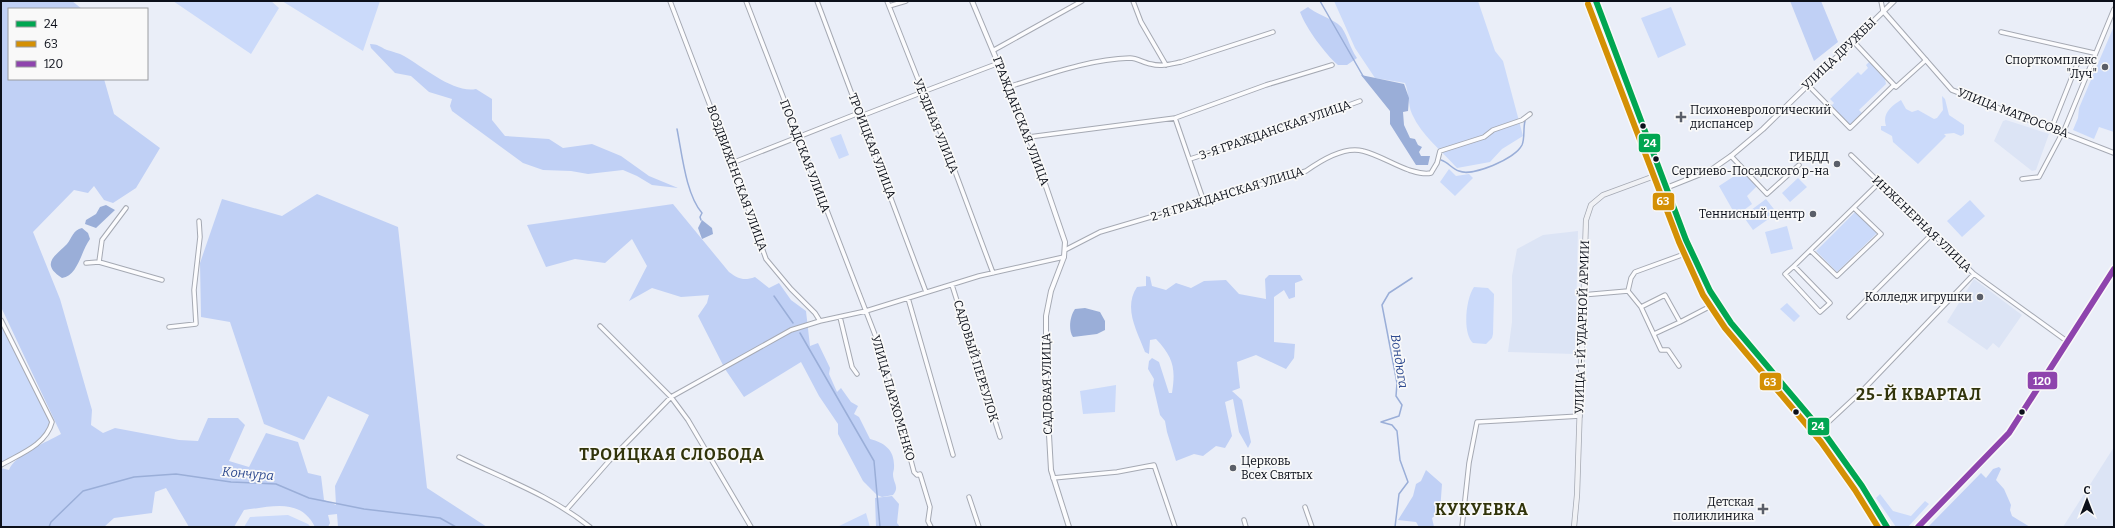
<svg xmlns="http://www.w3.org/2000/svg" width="2115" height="528" font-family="Bitter,serif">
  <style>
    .built { fill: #dce4f5 }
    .green { fill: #cbdafa }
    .forest { fill: #c0d0f5 }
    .water { fill: #9aaed8 }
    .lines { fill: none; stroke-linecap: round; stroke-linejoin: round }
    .stream { stroke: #9aaed8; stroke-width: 1.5 }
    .minor-casing { stroke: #a5a9b3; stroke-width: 5.5 }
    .tertiary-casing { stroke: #a5a9b3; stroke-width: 6 }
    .secondary-casing { stroke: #a5a9b3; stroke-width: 6 }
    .minor { stroke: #fcfcfe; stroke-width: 3.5 }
    .tertiary { stroke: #fcfcfe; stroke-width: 4 }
    .secondary { stroke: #f0f1f5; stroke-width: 4.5 }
    .bus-1-casing { stroke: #f9f9f9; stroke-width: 9 }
    .bus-2-casing { stroke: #f9f9f9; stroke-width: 9 }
    .bus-3-casing { stroke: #f9f9f9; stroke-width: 9 }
    .bus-1 { stroke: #00a651; stroke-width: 6 }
    .bus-2 { stroke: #d49004; stroke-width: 6 }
    .bus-3 { stroke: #8e44ad; stroke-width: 6 }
    .poi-dot { fill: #5a5e68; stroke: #f9f9f9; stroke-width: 1.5 }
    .bus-dot { fill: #0c101a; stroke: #f9f9f9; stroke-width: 1.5 }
    .labels { text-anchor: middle; stroke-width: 3.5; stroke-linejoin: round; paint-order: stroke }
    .street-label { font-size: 12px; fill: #0c101a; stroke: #f9f9f9 }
    .poi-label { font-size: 12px; fill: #0c101a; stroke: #f9f9f9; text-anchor: end }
    .water-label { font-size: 13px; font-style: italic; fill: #2f4b90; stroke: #f9f9f9 }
    .district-label { font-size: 16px; font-weight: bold; letter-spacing: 1px; fill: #31340b; stroke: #f9f9f9 }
    .line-badge { stroke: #f9f9f9; stroke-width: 1.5 }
    .badge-label { font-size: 11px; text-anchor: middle; font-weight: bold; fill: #fff }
  </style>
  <rect width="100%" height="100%" fill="#eaeef8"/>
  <path class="built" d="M 2006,120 L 2049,134 L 2036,170 L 2032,171 L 1994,141 L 2003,121 Z
    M 1578,231 L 1575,354 L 1508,352 L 1512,322 L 1512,276 L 1517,249 L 1543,235 Z
    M 1974,279 L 2022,315 L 1999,348 L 1993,343 L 1987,350 L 1947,322 Z
    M 2114,447 L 2114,527 L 2063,527 Z"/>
  <path class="green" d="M 173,1 L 271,1 L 279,8 L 251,54 Z
    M 282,1 L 380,1 L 363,51 Z
    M 1334,1 L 1478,1 L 1495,51 L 1503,61 L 1523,136 L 1502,149 L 1490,162 L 1457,168 C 1441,150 1422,136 1412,114 C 1408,105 1409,93 1405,83 L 1375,78 L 1355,48 Z
    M 1671,7 L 1686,45 L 1658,58 L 1641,18 Z
    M 2114,26 L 2114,132 L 2099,127 L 2094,139 L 2073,130 L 2078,118 L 2079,108 Z
    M 1869,62 L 1885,79 L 1886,84 L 1859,110 L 1863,114 L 1852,124 L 1848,124 L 1831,106 L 1834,103 L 1830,99 L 1858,72 L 1861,75 L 1868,68 L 1866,65 Z
    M 1942,96 L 1945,99 L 1949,115 L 1964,125 L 1964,134 L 1961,136 L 1954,133 L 1944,134 L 1946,136 L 1918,164 L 1893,142 L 1892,136 L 1881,130 L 1881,126 L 1886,126 C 1882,114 1891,106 1901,100 L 1906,109 L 1912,112 L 1918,110 L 1934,119 L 1937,118 L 1943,110 Z
    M 841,134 L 849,155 L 839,159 L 830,138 Z
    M 1449,169 L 1456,176 L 1469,174 L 1473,178 L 1455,196 L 1440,182 Z
    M 1742,171 L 1757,186 L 1747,196 L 1752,204 L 1736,216 L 1719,186 Z
    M 1798,178 L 1807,187 L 1790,202 L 1782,193 Z
    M 1766,199 L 1777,213 L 1753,230 L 1743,216 Z
    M 1970,200 L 1985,216 L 1962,237 L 1947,221 Z
    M 1855,212 L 1877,233 L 1837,272 L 1816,251 Z
    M 1787,226 L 1793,249 L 1771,254 L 1765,232 Z
    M 1474,287 L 1488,288 L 1494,294 L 1493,334 L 1492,338 L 1486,344 L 1473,343 C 1462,333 1466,298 1474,287 Z
    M 1787,303 L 1800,316 L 1794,322 L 1780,309 Z
    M 1,320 L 52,422 L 42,440 L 1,465 Z
    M 1116,385 L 1115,412 L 1083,414 L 1080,391 Z
    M 1880,494 L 1893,511 L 1911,516 L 1925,501 L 1929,504 L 1908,527 L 1896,527 L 1876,498 Z
    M 866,513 L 870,527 L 837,527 Z
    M 288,515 L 308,524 L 311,527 L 244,527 L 250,517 Z"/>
  <path class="forest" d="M 1,1 L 72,1 L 82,9 L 9,9 L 9,79 L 104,79 L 114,114 L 160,148 L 136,188 L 113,203 L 104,200 L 94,186 L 88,193 L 74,190 L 33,232 L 60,299 L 92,410 L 91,425 L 103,433 L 115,428 L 179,440 L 198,441 L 208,418 L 238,418 L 245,425 L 229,461 L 249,467 L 266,433 L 298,442 L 308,473 L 321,476 L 324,500 L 336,505 L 335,486 L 369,415 L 328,396 L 304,440 L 264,424 L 230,322 L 201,317 L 200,263 L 222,199 L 282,216 L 317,194 L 398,227 L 427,488 L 487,527 L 338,527 L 337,514 L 328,515 L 330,523 L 328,527 L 315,527 C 300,497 271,507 244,510 L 234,527 L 189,527 L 166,488 L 155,492 L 152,513 L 114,518 L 104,527 L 1,527 L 1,468 L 9,470 C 14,455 47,442 61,434 L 1,307 Z
    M 1790,1 L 1821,1 L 1838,42 L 1814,61 Z
    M 1308,7 C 1317,15 1337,20 1342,28 C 1348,37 1350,48 1357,58 L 1347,65 L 1338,65 C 1325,54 1306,28 1300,12 Z
    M 370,44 C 378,44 380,47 387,50 C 393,52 399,53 404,56 C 423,67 455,94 476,89 L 492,99 L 492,120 L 505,136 L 549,139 L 563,148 L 592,144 L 621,156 L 649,176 L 678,188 L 652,185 L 637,176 L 623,170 L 588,174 L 571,171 L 543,170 L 523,163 L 452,111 L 450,106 L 452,99 L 429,92 L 411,76 L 395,73 L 371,48 Z
    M 673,204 L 729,272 C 738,279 744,281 755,277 L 769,288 L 779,283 L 791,300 L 806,311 L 810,346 L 818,343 L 830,368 L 829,374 L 837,392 L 841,388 L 851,402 L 858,406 L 854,414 L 859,417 L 870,439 C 885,443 895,450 894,468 C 894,470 893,472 893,474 C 893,483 900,487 893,495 L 882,497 L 877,495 L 863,481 L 838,434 L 838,424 L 819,396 L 801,362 L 744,397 L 725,369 L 698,316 L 707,303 L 709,295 L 681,297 L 652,288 L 629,301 L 647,266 L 632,239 L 605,263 L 575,259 L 546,267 L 527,225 Z
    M 1269,275 L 1300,275 L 1303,280 L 1295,283 L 1295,297 L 1289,299 L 1284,290 L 1274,297 L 1274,342 L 1295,344 L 1294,358 L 1286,369 L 1256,355 L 1237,362 L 1240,388 L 1232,391 L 1242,400 L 1251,442 L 1248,448 L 1239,432 L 1233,399 L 1225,402 L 1232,436 L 1225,448 L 1216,446 L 1203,456 L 1194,454 L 1176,461 L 1167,432 L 1165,421 L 1160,415 L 1153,385 L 1154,379 L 1148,369 L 1149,361 L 1152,358 L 1159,362 L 1169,393 L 1172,393 C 1176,368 1173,357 1156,339 L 1150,340 L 1149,354 L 1145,352 C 1137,331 1123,308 1137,287 L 1146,286 L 1146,276 L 1150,277 L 1152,286 L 1166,290 L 1176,283 L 1191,288 L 1204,281 L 1226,280 L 1239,294 L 1266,299 L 1265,279 Z
    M 1999,467 L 2001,469 L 1996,480 L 2004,489 L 2011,505 L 2010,510 L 2012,516 L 2030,527 L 1928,527 L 1981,473 L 1986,478 L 1993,469 Z
    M 1426,470 L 1442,484 L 1440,512 L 1432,518 L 1434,527 L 1419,527 L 1416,522 L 1398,520 L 1413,496 L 1416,484 L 1421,481 Z
    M 892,496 L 899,504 L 897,523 L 900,527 L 876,527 L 875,498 Z"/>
  <path class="water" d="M 1361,75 L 1404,84 L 1409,98 L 1408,111 L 1403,112 L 1404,125 L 1410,138 L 1415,139 L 1418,145 L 1422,147 L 1419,152 L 1421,156 L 1430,156 L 1428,165 L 1416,165 L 1390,124 L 1390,111 Z
    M 106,205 L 115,210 L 96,228 L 85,224 L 86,220 L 96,214 L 100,207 Z
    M 702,220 L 712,228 L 713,234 L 702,239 L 698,228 Z
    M 82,228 L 88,233 L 90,239 C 81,251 78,276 62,278 C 40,264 55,256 67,244 C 72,238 73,230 82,228 Z
    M 1085,308 L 1100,312 L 1105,321 L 1105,330 L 1097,334 L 1073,337 C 1068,330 1070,316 1075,309 Z"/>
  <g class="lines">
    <path class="stream" d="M 1320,1 L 1363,76
      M 677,129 C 682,154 686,195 702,213 L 700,217 L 701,220
      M 1441,160 C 1448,162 1452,169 1459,171 C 1472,177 1515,159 1522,145 C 1525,138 1523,129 1525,121
      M 774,296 L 793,323
      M 800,333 L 874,461 L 880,527
      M 49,527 L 51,522 L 83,491 L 134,477 L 176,474 L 231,482 L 276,484 L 309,498 L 364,509 L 440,518 L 456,527
      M 1395,527 L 1399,494 L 1408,482 L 1400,460 L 1397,431 L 1392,425 L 1381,422 L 1399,416 L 1402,405 L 1396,396 L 1397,383 L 1382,305 L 1389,293 L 1412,278"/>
    <defs>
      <path id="minor" d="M 670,1 L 732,163 L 766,259 L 791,289 L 815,313 L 820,321 L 866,311 L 979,276 L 1064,257
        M 746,1 L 884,358 L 914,472 L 917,475 L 920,474 L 930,507 L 928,521 L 931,527
        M 817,1 L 926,292
        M 887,1 L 923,92 L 925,91 L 993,273
        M 1133,1 L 1141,22 L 1166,65
        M 1881,1 L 1883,11
        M 889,6 L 906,1
        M 2001,32 L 2094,53
        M 1852,40 L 1896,87 L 1926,60
        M 994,50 L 1082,1
        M 1807,84 L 1850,128 L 1894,85
        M 1008,87 C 1047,75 1089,59 1130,58 C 1137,58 1144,63 1151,64 C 1161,67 1171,64 1181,62 L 1273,32
        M 925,91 L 999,63
        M 861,116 L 923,92
        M 1175,118 L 1204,202
        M 2052,127 L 2078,62
        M 1029,137 L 1175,118 L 1266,85 L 1332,65
        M 1851,155 L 1974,274 L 2068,342
        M 1731,156 L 1767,194 L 1799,165
        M 1190,159 L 1280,130 L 1360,101
        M 732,163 L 859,113
        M 2022,179 L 2039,177 L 2065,128 L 2114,9
        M 1065,250 L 1100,232 L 1306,171 C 1320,161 1345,146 1363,151 C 1379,155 1394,165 1409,170 C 1416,172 1423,175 1431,173 L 1437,163 L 1440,151 L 1484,137 L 1493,130 L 1522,120 L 1530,114
        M 1811,251 L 1837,276 L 1881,234 L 1855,209
        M 99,262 L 102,240 L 126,208
        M 86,263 L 99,262 L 162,280
        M 1794,266 L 1785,274 L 1820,312 L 1830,303 L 1794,266 L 1879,183
        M 952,285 L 1000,437
        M 1628,291 L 1641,307 L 1661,350 L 1668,350 L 1679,366
        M 1582,295 L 1628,291 L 1631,278 L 1635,272 L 1690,252
        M 908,298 L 953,455
        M 1641,307 L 1665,295 L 1680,322 L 1707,308 L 1718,307
        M 840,317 L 852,367 L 857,374
        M 1849,317 L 1932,234
        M 1,320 L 52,422 C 46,445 20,454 1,465
        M 600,326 L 671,397 L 688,420 L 751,527
        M 169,327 L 196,324 L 194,290 L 200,237 L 199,221
        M 1654,334 L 1680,322
        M 1821,429 L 1863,390 L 1974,274
        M 459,457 C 504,479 550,495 590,527
        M 1053,478 L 1117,472 L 1154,465 L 1175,527
        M 969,497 L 979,527
        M 1305,507 L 1312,527
        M 567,509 L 609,461 L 671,397 L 791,330 L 820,321
        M 1244,520 L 1246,527
        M 1462,527 L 1469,463 L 1477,422 L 1580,416"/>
      <path id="tertiary" d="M 972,1 L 1029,137 L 1065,242 L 1064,257 L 1051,291 L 1046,316 L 1046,382 L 1051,470 L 1069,527
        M 1883,11 L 1952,90 L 2114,153
        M 1666,188 L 1711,170 L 1731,156 L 1763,129 L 1894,1"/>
      <path id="secondary" d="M 1596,1 C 1619,63 1641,125 1666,186 C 1685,234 1699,282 1731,323 L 1827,437 L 1862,486 L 1887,527
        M 1574,527 L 1577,495 L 1586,220 L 1591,205 L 1603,195 L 1660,174
        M 1918,527 L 1978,467 L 2009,433 L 2114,269"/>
    </defs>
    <use href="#minor" class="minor-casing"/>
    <use href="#tertiary" class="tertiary-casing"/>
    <use href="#secondary" class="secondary-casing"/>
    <use href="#minor" class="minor"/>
    <use href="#tertiary" class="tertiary"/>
    <use href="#secondary" class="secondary"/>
    <defs>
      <path id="bus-1" d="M 1596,1 L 1686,240 L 1710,291 L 1731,323 L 1827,437 L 1862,486 L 1887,527"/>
      <path id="bus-2" d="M 1588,4 L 1679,242 L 1703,295 L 1725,328 L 1821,442 L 1855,490 L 1878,527"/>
      <path id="bus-3" d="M 1918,527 L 2009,433 L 2114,269"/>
    </defs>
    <use href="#bus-1" class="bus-1-casing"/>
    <use href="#bus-2" class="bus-2-casing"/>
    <use href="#bus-3" class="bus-3-casing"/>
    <use href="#bus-1" class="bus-1"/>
    <use href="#bus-2" class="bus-2"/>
    <use href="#bus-3" class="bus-3"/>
  </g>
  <g class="poi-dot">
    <circle cx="2105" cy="67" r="4"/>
    <path d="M1679 111h4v4h4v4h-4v4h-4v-4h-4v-4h4z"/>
    <circle cx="1837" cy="164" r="4"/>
    <circle cx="1813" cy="214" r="4"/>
    <circle cx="1980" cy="297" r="4"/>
    <circle cx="1233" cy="468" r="4"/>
    <path d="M1761 503h4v4h4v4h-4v4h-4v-4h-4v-4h4z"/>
  </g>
  <g class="bus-dot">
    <circle cx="1643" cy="126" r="3.5"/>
    <circle cx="1656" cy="159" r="3.5"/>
    <circle cx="1796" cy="412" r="3.5"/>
    <circle cx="2022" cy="412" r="3.5"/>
  </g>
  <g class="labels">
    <g class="street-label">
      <text transform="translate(1839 54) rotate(-44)" y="4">УЛИЦА ДРУЖБЫ</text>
      <text transform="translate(2013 113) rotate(21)" y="4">УЛИЦА МАТРОСОВА</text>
      <text transform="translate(1021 121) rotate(69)" y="4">ГРАЖДАНСКАЯ УЛИЦА</text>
      <text transform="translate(936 126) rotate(68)" y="4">УЕЗДНАЯ УЛИЦА</text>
      <text transform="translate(1275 130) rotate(-19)" y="4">3-Я ГРАЖДАНСКАЯ УЛИЦА</text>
      <text transform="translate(872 146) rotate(69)" y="4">ТРОИЦКАЯ УЛИЦА</text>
      <text transform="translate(805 156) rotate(69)" y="4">ПОСАДСКАЯ УЛИЦА</text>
      <text transform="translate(737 178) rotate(70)" y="4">ВОЗДВИЖЕНСКАЯ УЛИЦА</text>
      <text transform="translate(1227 194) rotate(-17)" y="4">2-Я ГРАЖДАНСКАЯ УЛИЦА</text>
      <text transform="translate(1922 224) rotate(44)" y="4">ИНЖЕНЕРНАЯ УЛИЦА</text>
      <text transform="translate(1582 327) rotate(-88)" y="4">УЛИЦА 1-Й УДАРНОЙ АРМИИ</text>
      <text transform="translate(976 361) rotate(73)" y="4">САДОВЫЙ ПЕРЕУЛОК</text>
      <text transform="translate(1047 384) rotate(-91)" y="4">САДОВАЯ УЛИЦА</text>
      <text transform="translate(893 398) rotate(74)" y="4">УЛИЦА ПАРХОМЕНКО</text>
    </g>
    <g class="poi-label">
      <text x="2097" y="64">Спорткомплекс<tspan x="2097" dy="14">"Луч"</tspan></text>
      <text x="1690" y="114" text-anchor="start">Психоневрологический<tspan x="1690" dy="14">диспансер</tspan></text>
      <text x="1829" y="161">ГИБДД<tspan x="1829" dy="14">Сергиево-Посадского р-на</tspan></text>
      <text x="1805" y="218">Теннисный центр</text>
      <text x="1972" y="301">Колледж игрушки</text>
      <text x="1241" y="465" text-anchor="start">Церковь<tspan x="1241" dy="14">Всех Святых</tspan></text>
      <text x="1754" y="506">Детская<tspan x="1754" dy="14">поликлиника</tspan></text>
    </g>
    <g class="water-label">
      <text transform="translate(1400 361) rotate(81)" y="5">Вондюга</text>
      <text transform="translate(248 473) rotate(5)" y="5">Кончура</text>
    </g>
    <g class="district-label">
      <text x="1919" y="400">25-Й КВАРТАЛ</text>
      <text x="672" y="460">ТРОИЦКАЯ СЛОБОДА</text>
      <text x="1482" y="515">КУКУЕВКА</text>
    </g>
  </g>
  <g class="line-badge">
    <rect x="1638" y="133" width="23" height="20" rx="4" fill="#00a651"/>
    <rect x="1652" y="192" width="23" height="19" rx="4" fill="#d49004"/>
    <rect x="2027" y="371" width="31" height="19" rx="4" fill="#8e44ad"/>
    <rect x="1759" y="372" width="23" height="19" rx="4" fill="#d49004"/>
    <rect x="1807" y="417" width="23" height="19" rx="4" fill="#00a651"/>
  </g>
  <g class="badge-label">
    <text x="1650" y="147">24</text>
    <text x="1663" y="205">63</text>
    <text x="2042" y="385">120</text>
    <text x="1770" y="386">63</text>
    <text x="1818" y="430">24</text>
  </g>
  <rect width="2115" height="528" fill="none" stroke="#0c101a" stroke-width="4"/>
  <rect x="8" y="8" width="140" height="72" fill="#f9f9f9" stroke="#9a9ca0"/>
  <rect x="16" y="21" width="20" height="6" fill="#00a651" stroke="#9a9ca0"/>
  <text x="44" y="28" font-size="12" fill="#0c101a">24</text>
  <rect x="16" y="41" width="20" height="6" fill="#d49004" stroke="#9a9ca0"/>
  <text x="44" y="48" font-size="12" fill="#0c101a">63</text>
  <rect x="16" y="61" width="20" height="6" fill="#8e44ad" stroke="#9a9ca0"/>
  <text x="44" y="68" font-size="12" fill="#0c101a">120</text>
  <g transform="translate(2087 500)" stroke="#f9f9f9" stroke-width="3" paint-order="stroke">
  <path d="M0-3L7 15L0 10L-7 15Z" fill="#0c101a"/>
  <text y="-6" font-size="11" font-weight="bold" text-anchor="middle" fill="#0c101a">С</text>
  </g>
</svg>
